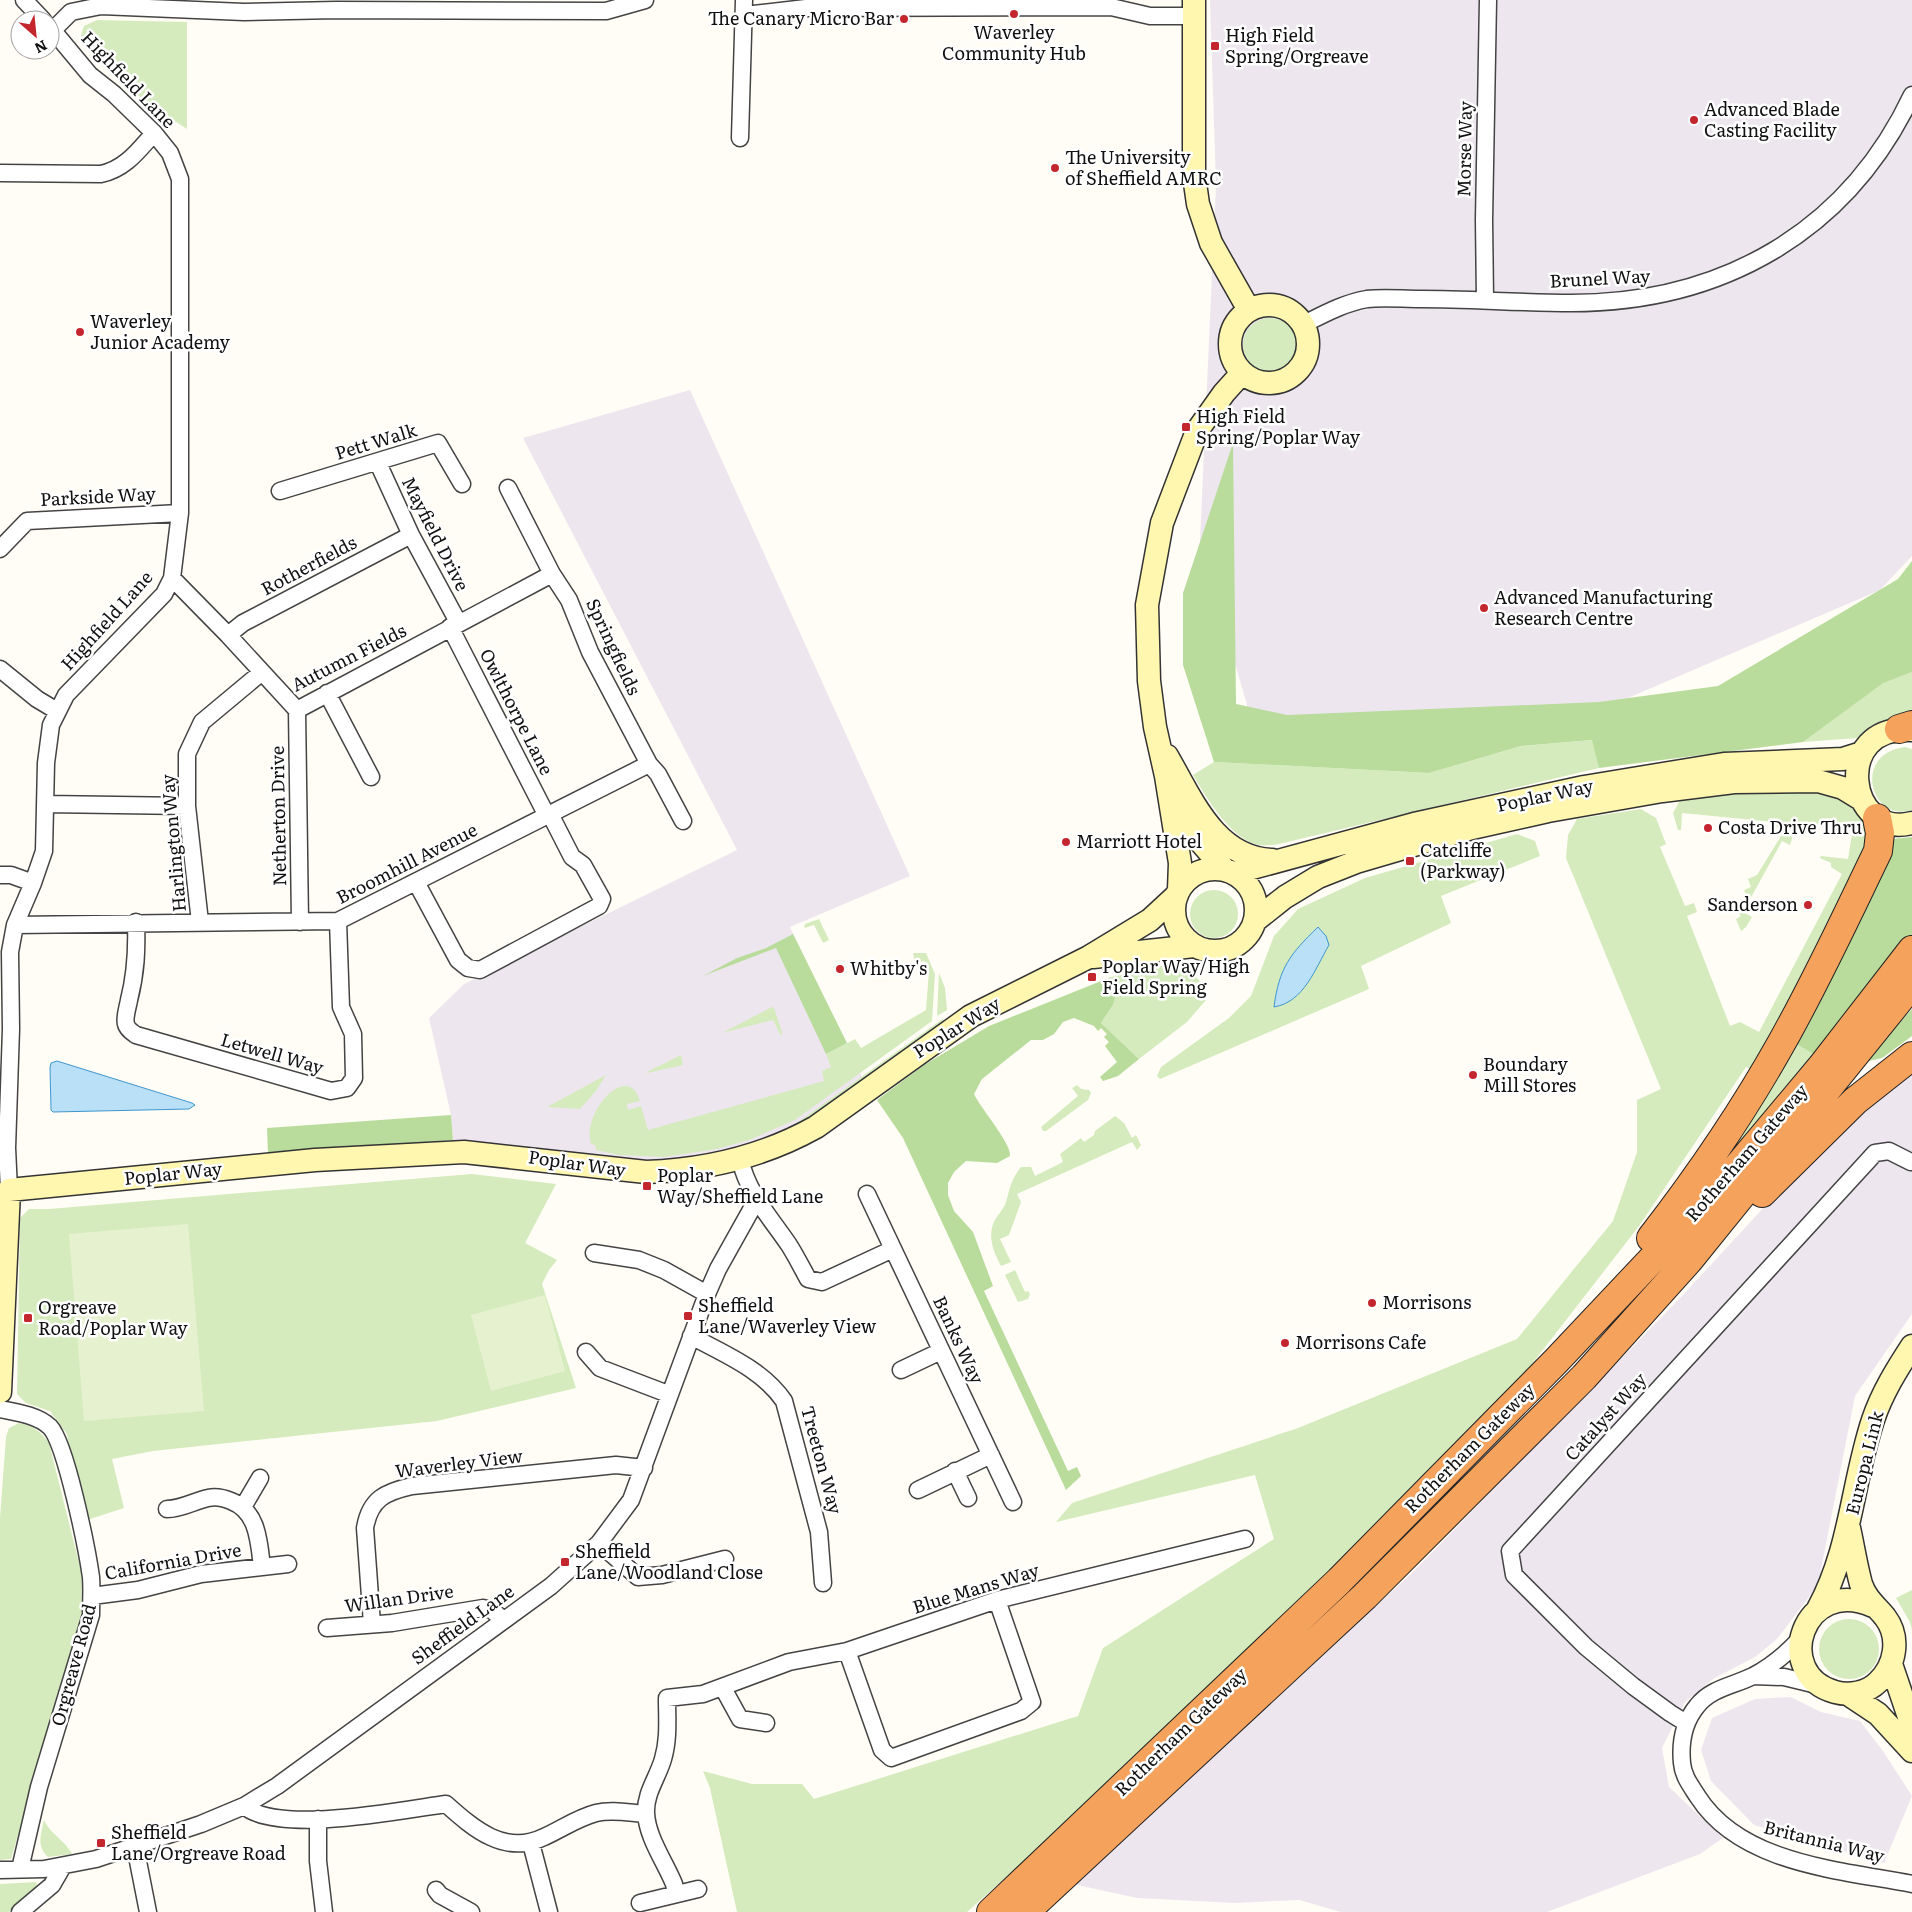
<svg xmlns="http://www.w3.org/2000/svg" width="1912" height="1912" font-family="Literata,serif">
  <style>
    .industrial { fill: #eee6ef }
    .green { fill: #d5ebbd }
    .forest { fill: #b9dc9c }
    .pitch { fill: #e6f2cf }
    .water { fill: #b9e0f7; stroke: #3f96cf }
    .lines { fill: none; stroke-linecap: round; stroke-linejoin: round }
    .street-casing { stroke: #444; stroke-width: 19 }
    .secondary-casing { stroke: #333; stroke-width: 25 }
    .highway-casing { stroke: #222; stroke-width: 30 }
    .street { stroke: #fff; stroke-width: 16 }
    .secondary { stroke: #fff6b0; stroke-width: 22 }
    .highway { stroke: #f5a25d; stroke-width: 28 }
    .poi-dot { fill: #c4262e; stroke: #fff; stroke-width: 2 }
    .labels { text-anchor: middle; stroke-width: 5; stroke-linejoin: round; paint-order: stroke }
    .poi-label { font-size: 18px; fill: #111; stroke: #fff; text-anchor: start }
    .street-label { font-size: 18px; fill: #111; stroke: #fff }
  </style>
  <rect width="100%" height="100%" fill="#fffdf5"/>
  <path class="industrial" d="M 1210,0 L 1912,0 L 1912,556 L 1880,590 L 1614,704 L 1255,733 L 1200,541 L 1216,185 Z
    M 690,390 L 910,876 L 790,927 L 864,1081 L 775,1138 L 683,1163 L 599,1158 L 453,1140 L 451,1115 L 429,1018 L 464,984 L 737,850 L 523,438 Z
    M 1912,1066 L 1912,1314 L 1855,1396 L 1818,1585 L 1777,1639 L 1755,1657 L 1713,1679 L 1685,1702 L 1662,1748 L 1669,1787 L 1723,1838 L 1700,1854 L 1547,1912 L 1341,1912 L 1299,1900 L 1235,1903 L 1137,1898 L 1068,1883 L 1409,1576 L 1684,1294 L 1868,1094 Z
    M 1791,1697 L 1821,1712 L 1860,1721 L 1883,1751 L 1912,1796 L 1884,1863 L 1754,1825 L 1711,1781 L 1701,1750 L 1712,1718 L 1755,1699 Z"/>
  <path class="green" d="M 97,20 L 187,22 L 187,129 C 154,107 96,72 81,35 L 84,26 Z
    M1243 345a27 27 0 1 1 54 0a27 27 0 1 1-54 0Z
    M 1912,672 L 1912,712 L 1898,716 L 1857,738 L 1803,742 L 1883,682 Z
    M 1593,740 L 1599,768 L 1279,844 C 1273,845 1265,846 1259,845 C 1231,840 1206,797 1193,775 L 1214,762 L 1429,773 L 1521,746 Z
    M 1905,747 L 1912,749 L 1912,810 C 1871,823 1851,754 1905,747 Z
    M 1784,789 C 1831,793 1870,795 1869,853 L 1757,1072 L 1746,1067 L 1639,1226 L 1508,1395 L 1324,1582 L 1124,1772 L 967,1912 L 737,1912 L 710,1788 L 703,1771 L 752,1784 L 802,1784 L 814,1799 L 1078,1716 L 1103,1648 L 1274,1539 L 1255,1475 L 1056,1522 L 1072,1503 L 1298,1428 L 1517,1339 L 1613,1221 L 1637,1152 L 1637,1100 L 1661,1089 L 1566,858 L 1568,835 L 1577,819 L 1641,809 L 1656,818 L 1666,844 L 1660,847 L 1685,906 L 1694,903 L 1697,912 L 1687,916 L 1730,1026 L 1740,1022 L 1759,1032 L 1842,874 L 1831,867 L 1831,863 L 1820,858 L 1821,856 L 1848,859 L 1853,828 L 1788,822 L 1780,833 L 1774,822 L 1682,813 L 1681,830 L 1678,830 L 1673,813 L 1680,800 L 1753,790 Z
    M 1786,828 L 1793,835 L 1790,845 L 1782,841 L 1743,912 L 1752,917 L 1746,927 L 1741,931 L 1736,919 L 1741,916 L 1734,905 L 1748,899 L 1744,890 L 1751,887 L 1748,879 L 1757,875 Z
    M 1517,834 L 1535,841 L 1540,856 L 1441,896 L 1451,923 L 1361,966 L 1369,989 L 1160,1079 L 1157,1076 L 1161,1067 L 1229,1018 L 1251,996 L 1274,936 L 1298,909 L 1365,878 Z
    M1190 914a24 24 0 1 1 48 0a24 24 0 1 1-48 0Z
    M 819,919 L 829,940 L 823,943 L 814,925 L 804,928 L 805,924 Z
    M 913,953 L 926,953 L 935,974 L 932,1021 L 795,1120 L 749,1140 L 717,1149 L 664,1157 L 619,1155 L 596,1150 L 595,1145 L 591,1144 C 581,1113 628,1060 640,1101 L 627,1104 L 628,1110 L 641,1106 L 648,1130 L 824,1081 L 822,1071 L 831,1067 L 826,1054 L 855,1039 L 861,1048 L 926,1010 L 929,971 L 925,961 L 915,963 Z
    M 1156,965 C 1181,970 1204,970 1206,1000 L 1187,1022 L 1139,1059 L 1101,1023 L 1113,1005 L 1118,987 L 1111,977 Z
    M 939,973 L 945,988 L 947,1010 L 937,1016 Z
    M 772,1007 L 774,1008 L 782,1032 L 781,1036 L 773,1020 L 722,1033 Z
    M 944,1018 L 941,1024 C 896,1055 856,1094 809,1122 C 761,1150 701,1165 645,1164 C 630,1164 604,1166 594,1154 L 636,1160 L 681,1159 L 736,1148 L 787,1130 Z
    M 1793,1042 L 1818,1057 L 1703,1192 Z
    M 681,1055 L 683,1065 L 647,1073 L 647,1072 Z
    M 606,1075 L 596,1091 L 580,1109 L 547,1107 Z
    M 1077,1085 L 1081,1089 L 1089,1090 L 1091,1093 L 1088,1100 L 1046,1131 L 1043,1131 L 1041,1127 L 1078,1096 L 1072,1088 Z
    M 1115,1116 L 1124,1123 L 1132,1138 L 1136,1135 L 1141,1145 L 1137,1150 L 1132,1142 L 1017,1194 L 1021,1202 L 1009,1235 L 1000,1239 L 1011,1262 L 1001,1266 C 994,1253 987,1237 994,1222 C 997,1215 1004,1209 1006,1202 C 1010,1188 1011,1179 1021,1167 L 1031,1167 L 1035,1176 L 1063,1162 L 1060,1154 L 1081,1138 L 1084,1142 L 1094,1135 L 1095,1131 Z
    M 472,1174 L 556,1184 L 525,1243 L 557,1260 L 549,1270 L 542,1284 L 576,1388 L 437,1421 L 153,1451 L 112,1459 L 124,1508 L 87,1520 L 72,1467 L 67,1434 L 50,1411 L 26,1403 L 17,1394 L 20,1218 L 29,1209 L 49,1209 Z
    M 1015,1270 L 1025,1292 L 1028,1291 L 1030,1294 L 1028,1299 L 1018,1302 L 1005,1275 Z
    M 19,1423 C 34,1426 40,1431 49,1443 L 82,1575 L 81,1618 L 11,1859 L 0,1860 L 0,1518 L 6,1437 L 9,1428 Z
    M 1912,1590 L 1912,1630 L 1910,1622 L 1896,1598 Z
    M1819 1649a30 30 0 1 1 60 0a30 30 0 1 1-60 0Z
    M 44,1820 C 50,1834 66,1841 72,1854 L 48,1857 C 36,1846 41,1835 44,1820 Z
    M 36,1882 L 37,1885 L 36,1889 L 9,1912 L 0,1912 L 0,1884 Z"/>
  <path class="forest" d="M 1233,443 L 1236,704 L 1287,715 L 1599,702 L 1718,686 L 1898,579 L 1912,561 L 1912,672 L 1883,683 L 1803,742 L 1599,768 L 1592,740 L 1521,746 L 1429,773 L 1214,762 L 1183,665 L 1183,593 Z
    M 1912,837 L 1912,937 L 1818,1057 L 1793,1042 L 1892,839 Z
    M 793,934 L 847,1043 L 826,1054 L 776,948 L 703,976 L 737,958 L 766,948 Z
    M 1111,977 L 1118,987 L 1113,1005 L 1101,1023 L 1139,1059 L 1118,1076 L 1103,1081 L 1100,1077 L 1117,1062 L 1105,1046 L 1109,1042 L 1104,1037 L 1107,1034 L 1101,1028 L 1098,1031 L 1094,1026 L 1074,1018 L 1063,1022 L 1054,1034 L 1043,1040 L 1031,1040 L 982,1079 L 974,1094 C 981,1109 1012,1144 1010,1156 L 997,1163 L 966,1161 L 954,1172 L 948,1183 L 948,1195 L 954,1211 L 973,1232 L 993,1286 L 984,1291 L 1068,1471 L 1077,1467 L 1081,1476 L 1066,1490 L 903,1138 L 877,1100 L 924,1065 L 989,1026 Z
    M 1912,1009 L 1912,1036 L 1882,1058 L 1864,1062 Z
    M 451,1115 L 453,1140 L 268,1153 L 267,1128 Z"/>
  <path class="pitch" d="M 188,1224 L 204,1411 L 84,1421 L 69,1234 Z
    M 545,1295 L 565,1371 L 491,1391 L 471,1315 Z"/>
  <path class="water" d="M 1318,927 L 1326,936 L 1329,945 C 1315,969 1304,1002 1274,1007 C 1279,968 1290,954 1318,927 Z
    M 57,1061 L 192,1103 L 195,1105 L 189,1109 L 53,1112 L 51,1110 L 50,1068 L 51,1063 Z"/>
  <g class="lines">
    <defs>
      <path id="street" d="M 24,0 L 43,20
        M 744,15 L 806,8 L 1111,7 L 1150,16 L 1194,16
        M 53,30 L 71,12 L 101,6 L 244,12 L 336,10 L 606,11 L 645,0
        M 740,138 L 744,0
        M 0,173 L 101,174 C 125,169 138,151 154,133
        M 1485,299 L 1484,220 L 1488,0
        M 1304,324 C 1324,314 1344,303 1367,299 C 1383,297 1403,299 1420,299 C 1470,299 1520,303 1571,303 C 1721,303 1847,233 1912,95
        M 378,463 L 411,535 L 458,622
        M 508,488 L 552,574 L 569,600 L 590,652 L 649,764 L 658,774 L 683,821
        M 280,491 L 438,443 L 462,484
        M 0,549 L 27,521 L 180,513
        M 172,578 L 228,635 L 297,710 L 552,574
        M 450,627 L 547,816
        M 228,635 L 243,623 L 411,535
        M 0,669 L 37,699 L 57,711
        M 327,693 L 371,777
        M 297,710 L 300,922
        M 45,804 L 187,806
        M 0,875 L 11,875 L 33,883
        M 416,882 L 458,960 L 468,968 L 480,970 L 599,906 L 602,899 L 583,865 L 572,857 L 550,814
        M 136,922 C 137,950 136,973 129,1000 C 128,1007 124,1017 126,1024 C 127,1029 132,1032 136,1035 L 331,1091 L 347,1088 L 354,1078 L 353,1034 L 341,1007 L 338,921
        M 200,922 L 187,806 L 187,754 L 202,722 L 262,672
        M 15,925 L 338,921 L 649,764
        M 740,1159 C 748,1194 770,1217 789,1245 C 796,1256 802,1268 808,1279 L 822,1282 L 893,1249
        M 9,1190 L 7,1148 L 11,1029 L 10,952 L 15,925 L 33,883 L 44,851 L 46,763 L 51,725 L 66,695 L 164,594 L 172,578 L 180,513 L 180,179 L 170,153 L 154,133 L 114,94 L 90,75 L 50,27
        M 867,1194 L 1013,1502
        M 594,1253 L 639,1260 L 664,1270 L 707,1294
        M 691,1336 C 724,1354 762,1369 784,1401 L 819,1532 L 823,1583
        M 586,1352 L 600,1368 L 668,1394
        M 901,1370 L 941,1351
        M 0,1409 C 15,1412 38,1415 50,1427 C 66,1444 87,1549 91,1577 C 92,1589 91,1602 91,1615 L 39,1787 L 20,1869
        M 955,1471 L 968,1498
        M 918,1490 L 991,1455
        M 243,1507 L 260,1478
        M 167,1509 C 182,1509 194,1501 208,1498 C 216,1496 224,1498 231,1501 C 258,1511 259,1542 262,1567
        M 599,1543 L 638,1577 L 662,1575 L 725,1559
        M 92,1596 L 138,1590 L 201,1574 L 288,1564
        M 372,1624 L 365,1528 C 370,1499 385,1492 412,1486 L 616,1465 L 644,1468
        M 327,1628 L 392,1623 L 483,1608 L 492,1610 L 503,1620
        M 1800,1639 C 1787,1653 1770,1667 1753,1676 C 1733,1686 1711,1688 1697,1706 C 1683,1723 1680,1742 1682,1763 C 1683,1776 1691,1786 1698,1797 C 1741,1864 1840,1870 1912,1884
        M 847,1651 L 882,1750 L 891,1758 L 1021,1711 L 1032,1702 L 997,1600
        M 1753,1676 L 1784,1677 L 1821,1686
        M 723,1688 L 740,1719 L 766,1723
        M 1686,1723 L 1670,1713 L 1633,1686 L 1586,1647 L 1514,1575 L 1510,1551 L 1875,1153 L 1889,1151 L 1911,1162
        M 244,1806 C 278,1835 403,1810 446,1804 C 474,1829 505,1856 544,1837 C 562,1829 577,1818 596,1813 C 612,1809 630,1813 646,1814
        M 318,1819 L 318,1861 L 324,1912
        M 531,1843 L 549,1912
        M 135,1846 L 148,1912
        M 0,1870 L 44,1869 L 96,1859 L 201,1824 L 244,1806 L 277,1786 L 551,1586 L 599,1543 L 631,1500 L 707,1294 L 718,1269 L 756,1201
        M 436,1890 L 440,1895 L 471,1912
        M 676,1894 L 674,1884 C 665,1862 647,1837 646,1813 C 645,1793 658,1777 663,1759 C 669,1739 667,1719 667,1698 L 703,1694 L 789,1662 L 847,1651 L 997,1600 L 1245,1539
        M 640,1903 L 698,1889
        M 20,1912 L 52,1885 L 63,1866"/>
      <path id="secondary" d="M 1194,0 L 1194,176 L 1198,204 L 1211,243 L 1249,310
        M1230 344a39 39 0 1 1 78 0a39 39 0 1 1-78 0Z
        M 1912,730 C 1831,723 1847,840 1912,823
        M 1167,756 C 1192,799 1215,858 1272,860
        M 1181,806 L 1198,839 L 1224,869
        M1174 910a41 41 0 1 1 82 0a41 41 0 1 1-82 0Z
        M 1234,873 L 1414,824 L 1584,787 L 1724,764 L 1843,759 L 1862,753
        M 1179,890 L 1180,863 L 1166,776 L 1155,727 L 1149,681 L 1147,605 L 1162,523 L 1197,431 L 1224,393 L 1242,373
        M 1256,920 L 1285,897 L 1318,877 L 1356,862 L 1472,828 L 1548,811 L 1662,791 L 1734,782 L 1818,781 L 1843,788 L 1861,799
        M 1093,957 L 1194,946
        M 0,1392 L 9,1190 L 315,1160 L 464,1152 L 646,1172 C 706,1170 764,1156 816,1127 L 971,1016 L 1089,957 L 1150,920 L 1177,895
        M 1849,1528 C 1853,1546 1856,1566 1861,1584 C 1866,1599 1876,1606 1885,1617 C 1901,1638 1895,1666 1878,1682 C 1867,1693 1849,1696 1835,1692 C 1771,1674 1803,1575 1873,1606
        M 1818,1609 C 1851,1549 1852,1483 1873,1420 C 1882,1393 1897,1369 1912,1346
        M 1891,1664 L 1912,1726
        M 1848,1694 L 1878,1714 L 1912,1751"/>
      <path id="highway" d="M 1899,729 L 1912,725
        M 1762,1193 L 1855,1101 L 1912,1056
        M 1651,1238 C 1699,1176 1744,1110 1782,1042 C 1817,980 1847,915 1878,851 L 1880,833 L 1877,818
        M 991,1912 L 1339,1581 L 1556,1361 L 1724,1183 L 1822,1066 L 1912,950
        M 1025,1912 L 1365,1596 L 1584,1377 L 1689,1260 L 1912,984"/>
    </defs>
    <use href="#street" class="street-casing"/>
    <use href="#secondary" class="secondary-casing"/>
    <use href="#highway" class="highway-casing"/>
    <use href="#street" class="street"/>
    <use href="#secondary" class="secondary"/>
    <use href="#highway" class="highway"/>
  </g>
  <g class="poi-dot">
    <circle cx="1014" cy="14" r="5"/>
    <circle cx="904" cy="19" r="5"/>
    <rect x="1210" y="41" width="10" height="10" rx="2.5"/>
    <circle cx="1694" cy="120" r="5"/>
    <circle cx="1055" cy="168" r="5"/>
    <circle cx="80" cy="332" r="5"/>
    <rect x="1181" y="422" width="10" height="10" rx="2.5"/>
    <circle cx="1484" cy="608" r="5"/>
    <circle cx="1708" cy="828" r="5"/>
    <circle cx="1066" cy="842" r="5"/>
    <rect x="1405" y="856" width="10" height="10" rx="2.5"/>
    <circle cx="1808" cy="905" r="5"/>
    <circle cx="840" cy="969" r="5"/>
    <rect x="1087" y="972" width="10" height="10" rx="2.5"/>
    <circle cx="1473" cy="1075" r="5"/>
    <rect x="642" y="1181" width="10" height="10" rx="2.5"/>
    <circle cx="1372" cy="1303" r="5"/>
    <rect x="683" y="1311" width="10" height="10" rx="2.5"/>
    <rect x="23" y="1313" width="10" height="10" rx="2.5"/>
    <circle cx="1285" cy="1343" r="5"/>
    <rect x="560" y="1557" width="10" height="10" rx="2.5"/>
    <rect x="96" y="1838" width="10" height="10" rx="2.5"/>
  </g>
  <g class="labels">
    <g class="poi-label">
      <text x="894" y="25" text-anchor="end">The Canary Micro Bar</text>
      <text x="1014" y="39" text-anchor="middle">Waverley<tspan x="1014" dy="21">Community Hub</tspan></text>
      <text x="1225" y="42">High Field<tspan x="1225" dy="21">Spring/Orgreave</tspan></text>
      <text x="1704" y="116">Advanced Blade<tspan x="1704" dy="21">Casting Facility</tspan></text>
      <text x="1065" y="164">The University<tspan x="1065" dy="21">of Sheffield AMRC</tspan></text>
      <text x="90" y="328">Waverley<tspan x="90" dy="21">Junior Academy</tspan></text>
      <text x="1196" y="423">High Field<tspan x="1196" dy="21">Spring/Poplar Way</tspan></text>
      <text x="1494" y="604">Advanced Manufacturing<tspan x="1494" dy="21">Research Centre</tspan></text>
      <text x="1718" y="834">Costa Drive Thru</text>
      <text x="1076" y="848">Marriott Hotel</text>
      <text x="1420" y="857">Catcliffe<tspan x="1420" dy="21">(Parkway)</tspan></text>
      <text x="1798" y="911" text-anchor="end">Sanderson</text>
      <text x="1102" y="973">Poplar Way/High<tspan x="1102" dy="21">Field Spring</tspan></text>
      <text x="850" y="975">Whitby's</text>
      <text x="1483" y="1071">Boundary<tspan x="1483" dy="21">Mill Stores</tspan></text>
      <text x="657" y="1182">Poplar<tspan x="657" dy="21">Way/Sheffield Lane</tspan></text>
      <text x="1382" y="1309">Morrisons</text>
      <text x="698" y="1312">Sheffield<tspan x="698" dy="21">Lane/Waverley View</tspan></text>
      <text x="38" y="1314">Orgreave<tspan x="38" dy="21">Road/Poplar Way</tspan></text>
      <text x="1295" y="1349">Morrisons Cafe</text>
      <text x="575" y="1558">Sheffield<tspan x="575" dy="21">Lane/Woodland Close</tspan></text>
      <text x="111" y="1839">Sheffield<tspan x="111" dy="21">Lane/Orgreave Road</tspan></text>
    </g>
    <g class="street-label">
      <text transform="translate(128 80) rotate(46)" y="6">Highfield Lane</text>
      <text transform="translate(1465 149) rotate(-89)" y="6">Morse Way</text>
      <text transform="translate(1600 279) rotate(-3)" y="6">Brunel Way</text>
      <text transform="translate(376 442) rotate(-17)" y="6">Pett Walk</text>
      <text transform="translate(98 497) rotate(-3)" y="6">Parkside Way</text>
      <text transform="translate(435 534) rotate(63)" y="6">Mayfield Drive</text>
      <text transform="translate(309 566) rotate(-28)" y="6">Rotherfields</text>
      <text transform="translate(107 621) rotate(-48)" y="6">Highfield Lane</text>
      <text transform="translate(613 647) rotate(65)" y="6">Springfields</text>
      <text transform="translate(349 658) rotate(-27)" y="6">Autumn Fields</text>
      <text transform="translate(516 712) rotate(63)" y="6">Owlthorpe Lane</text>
      <text transform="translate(1545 796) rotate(-12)" y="6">Poplar Way</text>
      <text transform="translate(279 816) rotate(-91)" y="6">Netherton Drive</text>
      <text transform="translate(174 843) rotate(-95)" y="6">Harlington Way</text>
      <text transform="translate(407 864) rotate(-27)" y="6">Broomhill Avenue</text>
      <text transform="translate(957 1028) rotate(-32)" y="6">Poplar Way</text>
      <text transform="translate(272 1054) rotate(16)" y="6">Letwell Way</text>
      <text transform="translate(1747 1153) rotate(-49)" y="6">Rotherham Gateway</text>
      <text transform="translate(577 1164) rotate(8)" y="6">Poplar Way</text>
      <text transform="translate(173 1174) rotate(-6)" y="6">Poplar Way</text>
      <text transform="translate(958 1340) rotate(65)" y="6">Banks Way</text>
      <text transform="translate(1606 1417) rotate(-48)" y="6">Catalyst Way</text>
      <text transform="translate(1470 1448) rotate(-45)" y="6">Rotherham Gateway</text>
      <text transform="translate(821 1460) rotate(75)" y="6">Treeton Way</text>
      <text transform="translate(1865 1463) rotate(-76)" y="6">Europa Link</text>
      <text transform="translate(459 1464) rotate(-7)" y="6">Waverley View</text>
      <text transform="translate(173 1562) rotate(-10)" y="6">California Drive</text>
      <text transform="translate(976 1589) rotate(-17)" y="6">Blue Mans Way</text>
      <text transform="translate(399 1599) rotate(-8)" y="6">Willan Drive</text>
      <text transform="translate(463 1625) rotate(-36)" y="6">Sheffield Lane</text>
      <text transform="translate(74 1665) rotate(-75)" y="6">Orgreave Road</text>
      <text transform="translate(1181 1732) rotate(-44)" y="6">Rotherham Gateway</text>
      <text transform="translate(1824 1842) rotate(14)" y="6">Britannia Way</text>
    </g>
  </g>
  <g transform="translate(35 35) rotate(153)"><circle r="24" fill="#ffffff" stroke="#a0a0a0"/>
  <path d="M0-4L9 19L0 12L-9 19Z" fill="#c4262e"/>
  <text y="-8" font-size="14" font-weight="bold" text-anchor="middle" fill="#111111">N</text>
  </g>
</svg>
